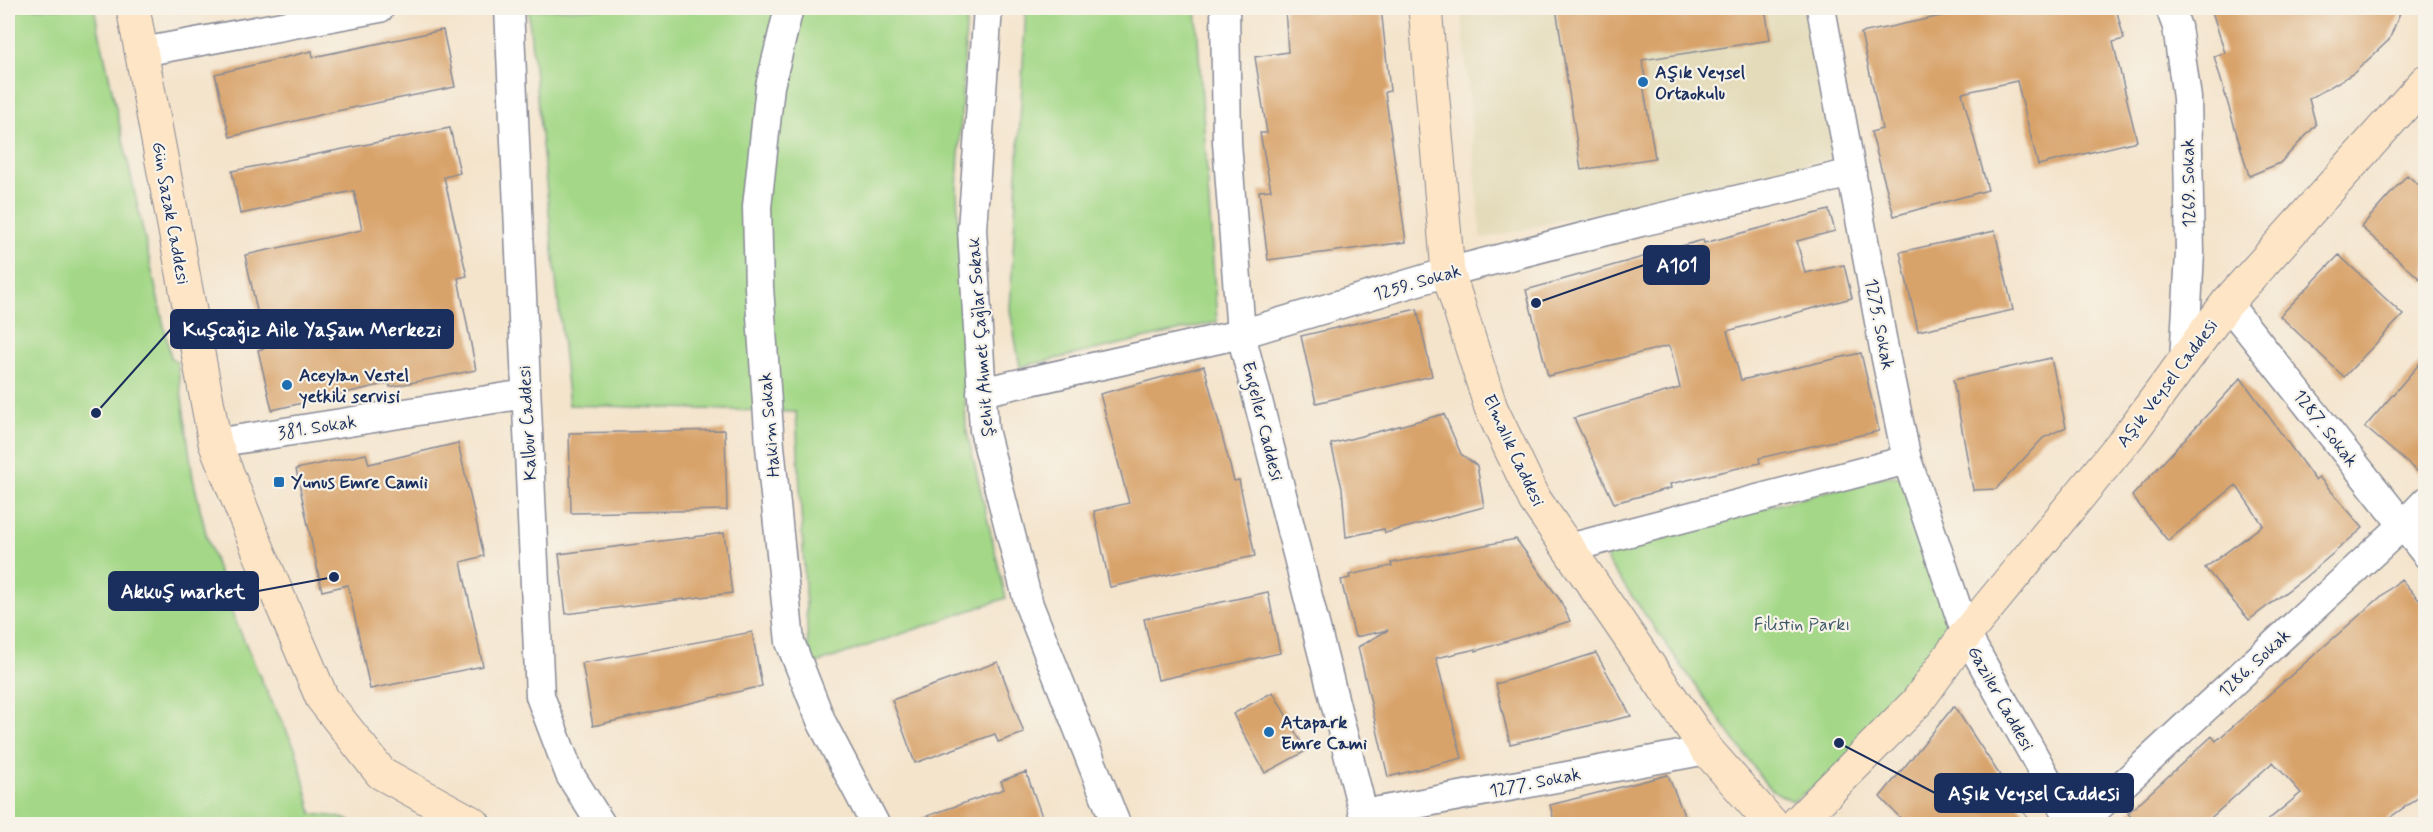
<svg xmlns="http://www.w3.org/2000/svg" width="2433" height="832" font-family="Mynerve,sans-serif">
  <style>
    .built { fill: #e4dbba }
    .green { fill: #a4d888; stroke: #608473; stroke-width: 1.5 }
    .building { fill: #d8a36a }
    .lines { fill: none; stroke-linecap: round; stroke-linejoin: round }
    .street-casing { stroke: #888a95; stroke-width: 31 }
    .secondary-casing { stroke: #888a95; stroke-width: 35 }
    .street { stroke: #fff; stroke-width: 28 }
    .secondary { stroke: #fde5c5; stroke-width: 33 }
    .poi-dot { fill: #1f6fb2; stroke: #f7f3e8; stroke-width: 2 }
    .labels { text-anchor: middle; stroke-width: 4.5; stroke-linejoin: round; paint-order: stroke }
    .poi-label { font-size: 18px; font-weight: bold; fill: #1b2f5e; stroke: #f7f3e8; text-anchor: start }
    .street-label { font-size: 18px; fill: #1b2f5e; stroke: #f7f3e8 }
    .park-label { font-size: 18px; fill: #3d5968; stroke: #f7f3e8 }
    .leader { fill: none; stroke: #1b2f5e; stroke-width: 2 }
    .callout-dot { fill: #1b2f5e; stroke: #f7f3e8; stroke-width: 2 }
    .callout { fill: #1b2f5e; stroke: #1b2f5e; stroke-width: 2 }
    .callout-label { font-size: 20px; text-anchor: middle; font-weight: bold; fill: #fff }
  </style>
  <rect width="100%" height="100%" fill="#f7f3e8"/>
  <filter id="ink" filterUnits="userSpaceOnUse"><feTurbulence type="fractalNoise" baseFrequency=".0167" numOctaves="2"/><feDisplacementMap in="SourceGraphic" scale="12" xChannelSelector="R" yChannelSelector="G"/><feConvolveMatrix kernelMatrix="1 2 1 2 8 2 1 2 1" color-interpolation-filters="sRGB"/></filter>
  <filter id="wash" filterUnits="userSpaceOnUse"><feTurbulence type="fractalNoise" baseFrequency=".008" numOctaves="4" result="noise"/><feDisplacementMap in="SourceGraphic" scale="24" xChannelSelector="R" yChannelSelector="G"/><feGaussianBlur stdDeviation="1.35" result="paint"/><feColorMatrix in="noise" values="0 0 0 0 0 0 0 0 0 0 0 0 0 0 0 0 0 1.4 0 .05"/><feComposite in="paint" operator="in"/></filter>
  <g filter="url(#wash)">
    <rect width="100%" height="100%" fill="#f4e4cc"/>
    <path class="built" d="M 1461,8 L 1803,8 L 1836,157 L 1481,239 Z"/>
    <path class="green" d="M 8,8 L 94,8 L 171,358 L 177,362 L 193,478 L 207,538 L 233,615 L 265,688 L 296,750 L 312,814 L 338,817 L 360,824 L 8,824 Z
      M 611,8 L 967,8 L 957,189 L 966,428 L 1006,598 L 809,666 L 796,412 L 569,405 L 528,10 Z
      M 1026,8 L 1196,8 L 1217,322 L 1020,367 L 1010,310 Z
      M 1887,476 L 1903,477 L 1952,628 L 1921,675 L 1833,773 L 1793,801 L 1782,796 L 1767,786 L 1607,561 L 1609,548 Z"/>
    <g id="blocks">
      <path class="building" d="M 1285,8 L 1381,8 L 1390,91 L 1385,92 L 1406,242 L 1268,260 L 1259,191 L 1271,190 L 1260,133 L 1267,133 L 1255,57 L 1288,52 Z
        M 1556,8 L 1765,8 L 1770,40 L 1642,60 L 1646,83 L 1643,83 L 1655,158 L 1581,170 Z
        M 1979,8 L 2116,8 L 2124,39 L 2113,42 L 2137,141 L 2038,165 L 2017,81 L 1962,93 L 1988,190 L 1894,216 L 1871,132 L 1882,129 L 1861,33 Z
        M 2211,8 L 2402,8 L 2389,40 L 2354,73 L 2309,99 L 2316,125 L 2280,163 L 2249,176 L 2214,56 L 2225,53 Z
        M 443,30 L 455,87 L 332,112 L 230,137 L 215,74 L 312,51 L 313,57 Z
        M 450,128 L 460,173 L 444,177 L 467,276 L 458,278 L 476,370 L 390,387 L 389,383 L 272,410 L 258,350 L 265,348 L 245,255 L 362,230 L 354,191 L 240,214 L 232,171 Z
        M 2407,175 L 2426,191 L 2426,284 L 2361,227 Z
        M 1829,210 L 1835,231 L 1797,241 L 1805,273 L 1844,265 L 1852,298 L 1727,331 L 1741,380 L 1861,353 L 1879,431 L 1759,458 L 1760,463 L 1670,484 L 1671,488 L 1614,503 L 1574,418 L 1680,388 L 1671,350 L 1668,346 L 1548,376 L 1526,290 L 1703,240 L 1704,243 Z
        M 1995,231 L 2013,310 L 1918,331 L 1900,252 Z
        M 2339,255 L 2403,315 L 2344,377 L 2280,316 Z
        M 1417,309 L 1432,376 L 1316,403 L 1301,336 Z
        M 2426,356 L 2426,479 L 2365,427 Z
        M 2051,358 L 2066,427 L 2043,438 L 1996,489 L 1973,490 L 1953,380 Z
        M 1204,366 L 1234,481 L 1239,480 L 1255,556 L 1110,587 L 1094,511 L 1129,503 L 1100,394 Z
        M 2241,378 L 2315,480 L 2319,477 L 2363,528 L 2303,579 L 2249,620 L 2205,568 L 2263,525 L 2236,485 L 2168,541 L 2132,496 Z
        M 1444,414 L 1461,454 L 1477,466 L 1484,507 L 1385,533 L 1384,529 L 1346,537 L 1342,488 L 1331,444 Z
        M 725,430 L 727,510 L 571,513 L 569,433 Z
        M 458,443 L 484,556 L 461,562 L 483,666 L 370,689 L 348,585 L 322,591 L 296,469 L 366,454 L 369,464 Z
        M 724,533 L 732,593 L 566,614 L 559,554 Z
        M 1516,539 L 1560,600 L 1570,621 L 1476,651 L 1476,649 L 1436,658 L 1462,758 L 1388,777 L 1358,647 L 1388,630 L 1355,637 L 1341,580 L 1350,578 L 1349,575 L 1392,566 L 1391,563 Z
        M 2401,579 L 2426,608 L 2426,792 L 2379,825 L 2262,825 L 2301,793 L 2273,762 L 2203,825 L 2136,825 L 2128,813 L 2212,736 L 2216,741 Z
        M 1268,592 L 1280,653 L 1158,680 L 1144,619 Z
        M 752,632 L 762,686 L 593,726 L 582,663 Z
        M 1596,653 L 1631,716 L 1510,744 L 1496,684 Z
        M 998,662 L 1024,733 L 998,742 L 995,734 L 915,763 L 892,700 Z
        M 1273,692 L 1306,751 L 1265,773 L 1233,714 Z
        M 1954,706 L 2005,783 L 2032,825 L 1907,825 L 1880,797 Z
        M 1026,772 L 1045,825 L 913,825 L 913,821 L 1004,789 L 1001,781 Z
        M 1668,775 L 1688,825 L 1555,825 L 1550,805 Z"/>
    </g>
  </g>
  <g filter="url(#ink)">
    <use href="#blocks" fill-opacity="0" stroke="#888a95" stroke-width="1.5"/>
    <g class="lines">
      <defs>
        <path id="street" d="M 509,8 L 540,696 L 570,775 L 601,824
          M 789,8 L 770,86 L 757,207 L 759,287 L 770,446 L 790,642 L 822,723 L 875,824
          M 988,8 L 972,229 L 984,430 L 1029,605 L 1116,824
          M 1225,8 L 1227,142 L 1241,334 L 1366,824
          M 1821,8 L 1885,354 L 1907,460 L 1966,634 L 2072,824
          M 2170,8 L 2177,27 L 2187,98 L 2190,253 L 2184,361
          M 142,52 L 380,8
          M 2227,303 L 2426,554
          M 981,392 L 1241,334 L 1448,272 L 1641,222 L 1852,173
          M 215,443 L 526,394
          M 1569,548 L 1907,460
          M 1363,814 L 1707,750
          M 2080,824 L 2403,525 L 2426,501"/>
        <path id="secondary" d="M 133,8 L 215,443 L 260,554 L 322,698 L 381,773 L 474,824
          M 1425,8 L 1448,272 L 1491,408 L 1535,500 L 1707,750 L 1772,824
          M 1796,824 L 1917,702 L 1966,634 L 2130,434 L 2227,303 L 2426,81"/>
      </defs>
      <use href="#street" class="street-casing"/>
      <use href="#secondary" class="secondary-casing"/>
      <use href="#street" class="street"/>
      <use href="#secondary" class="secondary"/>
    </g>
  </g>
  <g class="poi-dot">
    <circle cx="1643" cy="82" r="6"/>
    <circle cx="287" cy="385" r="6"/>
    <rect x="273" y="476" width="12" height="12" rx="3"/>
    <circle cx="1269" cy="732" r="6"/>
  </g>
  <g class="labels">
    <g class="poi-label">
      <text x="1655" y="78">Aşık Veysel<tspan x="1655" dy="21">Ortaokulu</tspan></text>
      <text x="299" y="381">Aceylan Vestel<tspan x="299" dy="21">yetkili servisi</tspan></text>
      <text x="291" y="488">Yunus Emre Camii</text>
      <text x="1281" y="728">Atapark<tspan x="1281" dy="21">Emre Cami</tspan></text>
    </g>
    <g class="street-label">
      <text transform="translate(2188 183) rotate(-91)" y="6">1269. Sokak</text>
      <text transform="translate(171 213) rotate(80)" y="6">Gün Sazak Caddesi</text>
      <text transform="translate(1417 282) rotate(-16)" y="6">1259. Sokak</text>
      <text transform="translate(1880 324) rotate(79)" y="6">1275. Sokak</text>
      <text transform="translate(980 337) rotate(-94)" y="6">Şehit Ahmet Çağlar Sokak</text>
      <text transform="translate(2167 383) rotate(-53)" y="6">Aşık Veysel Caddesi</text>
      <text transform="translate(1263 421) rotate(76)" y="6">Engeller Caddesi</text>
      <text transform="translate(527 423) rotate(-93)" y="6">Kalbur Caddesi</text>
      <text transform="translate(769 425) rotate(-95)" y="6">Hakim Sokak</text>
      <text transform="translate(317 427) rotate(-9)" y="6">381. Sokak</text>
      <text transform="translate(2326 428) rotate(52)" y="6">1287. Sokak</text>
      <text transform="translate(1514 450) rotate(65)" y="6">Elmalık Caddesi</text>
      <text transform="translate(2254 663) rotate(-43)" y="6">1286. Sokak</text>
      <text transform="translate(2001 698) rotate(61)" y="6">Gaziler Caddesi</text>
      <text transform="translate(1535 782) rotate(-11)" y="6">1277. Sokak</text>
    </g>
    <g class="park-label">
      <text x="1802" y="630">Filistin Parkı</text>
    </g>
  </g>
  <path class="leader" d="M1536 303L1644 265M96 413L171 329M334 577L258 591M1839 743L1935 793"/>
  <g class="callout-dot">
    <circle cx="1536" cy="303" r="6"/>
    <circle cx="96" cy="413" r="6"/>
    <circle cx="334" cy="577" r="6"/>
    <circle cx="1839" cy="743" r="6"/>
  </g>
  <g class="callout">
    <rect x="1644" y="246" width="65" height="38" rx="6"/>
    <rect x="171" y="310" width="282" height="38" rx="6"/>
    <rect x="109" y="572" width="149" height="38" rx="6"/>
    <rect x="1935" y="774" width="198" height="38" rx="6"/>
  </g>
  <g class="callout-label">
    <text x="1677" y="272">A101</text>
    <text x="312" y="336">Kuşcağız Aile Yaşam Merkezi</text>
    <text x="183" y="598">Akkuş market</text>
    <text x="2034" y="800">Aşık Veysel Caddesi</text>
  </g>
  <rect width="2433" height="832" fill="none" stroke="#f7f3e8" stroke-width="30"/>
</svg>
